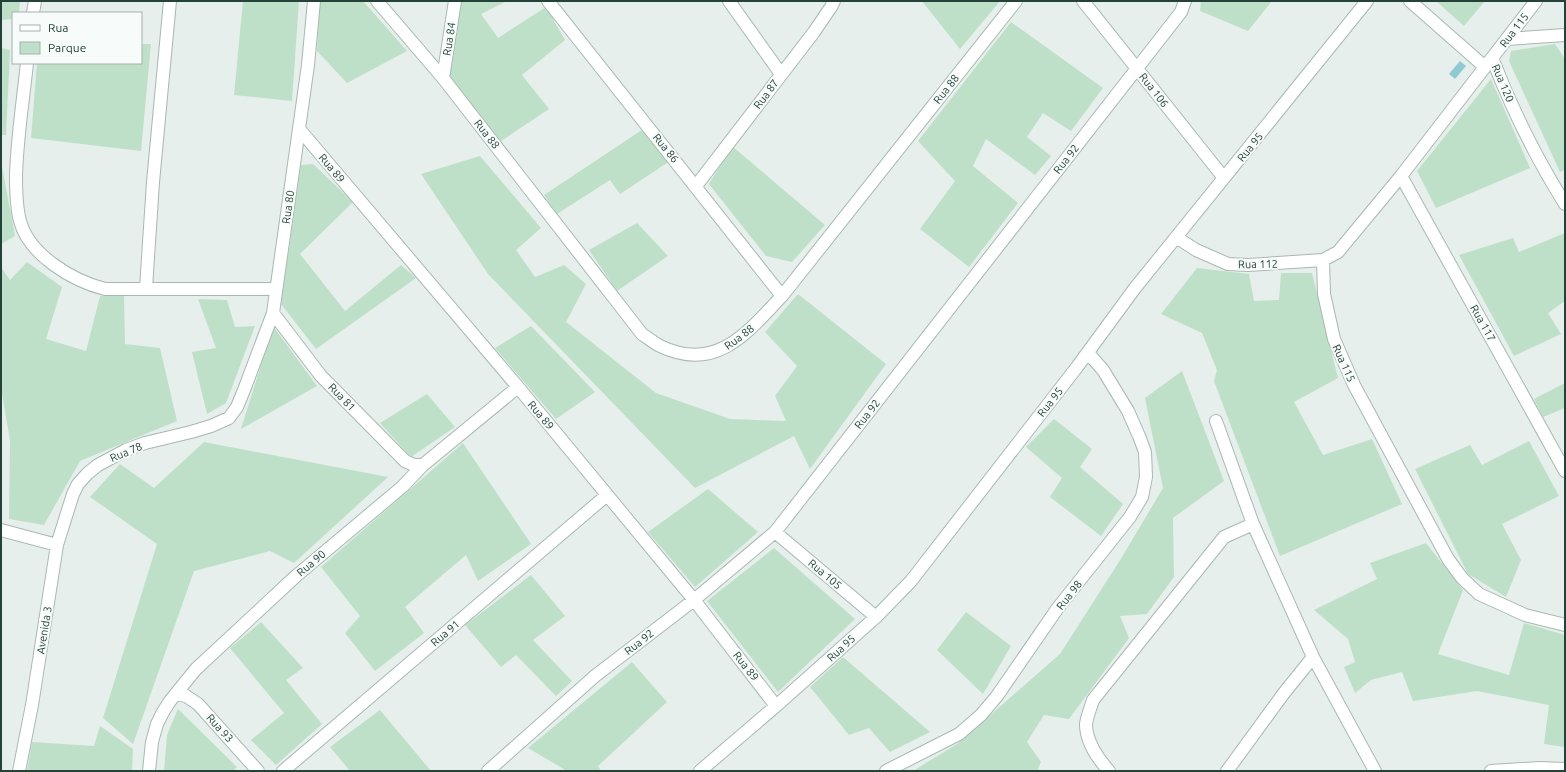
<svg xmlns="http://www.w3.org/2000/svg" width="1566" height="772" font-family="Ubuntu,sans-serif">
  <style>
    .green { fill: #bfe0c8 }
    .water { fill: #8ec9d4 }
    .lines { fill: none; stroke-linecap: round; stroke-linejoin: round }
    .minor-casing { stroke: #a8b8b2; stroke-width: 14 }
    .minor { stroke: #fff; stroke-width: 12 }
    .labels { text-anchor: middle; stroke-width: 4; stroke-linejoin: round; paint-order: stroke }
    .street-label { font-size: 11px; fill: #24423a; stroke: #f7fbf9 }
  </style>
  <rect width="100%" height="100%" fill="#e6efeb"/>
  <path class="green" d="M 1,1 L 20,1 L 19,13 L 13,13 L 13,19 L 1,20 Z
    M 243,1 L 299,1 L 292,101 L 234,95 Z
    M 320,1 L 363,1 L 407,51 L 347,83 L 317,51 Z
    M 461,1 L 507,1 L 481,14 L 498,38 L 546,7 L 565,40 L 522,75 L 549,109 L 501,141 L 448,74 Z
    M 922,1 L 1000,1 L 960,49 Z
    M 1201,1 L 1272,1 L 1248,31 L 1200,11 Z
    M 1436,1 L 1485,1 L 1464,26 Z
    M 1011,22 L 1103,88 L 1071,131 L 1043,113 L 1027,137 L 1051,156 L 1035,175 L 986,139 L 973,166 L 1018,203 L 969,267 L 920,229 L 955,181 L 918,141 Z
    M 141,44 L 151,44 L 141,151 L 31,138 L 37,63 L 141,63 Z
    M 1555,44 L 1565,59 L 1565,170 L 1560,172 L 1509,61 L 1511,51 Z
    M 1,48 L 10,50 L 6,135 L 1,135 Z
    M 1491,79 L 1530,168 L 1436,208 L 1417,171 Z
    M 642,130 L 670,161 L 620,194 L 610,180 L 557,214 L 544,195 Z
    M 732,146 L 825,225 L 792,262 L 766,256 L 709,184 Z
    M 480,156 L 541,228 L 516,250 L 535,277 L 564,265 L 586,284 L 566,322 L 656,393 L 730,419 L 786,421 L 775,396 L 797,366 L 765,332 L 798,294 L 886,364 L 810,469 L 794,436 L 695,488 L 488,274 L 421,174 Z
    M 1,161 L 15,236 L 1,244 Z
    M 313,164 L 353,202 L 300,254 L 345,311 L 401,265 L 416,278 L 316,349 L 281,304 L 301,165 Z
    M 637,223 L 668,256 L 617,291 L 589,250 Z
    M 1565,233 L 1565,301 L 1548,313 L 1561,334 L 1514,356 L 1459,255 L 1513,238 L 1519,252 Z
    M 27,262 L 62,287 L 46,339 L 86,351 L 100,296 L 124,296 L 125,344 L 160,348 L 177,421 L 80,461 L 44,525 L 9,519 L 10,441 L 1,387 L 1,267 L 10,280 Z
    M 1197,268 L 1249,274 L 1254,301 L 1279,300 L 1281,273 L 1312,273 L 1338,378 L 1294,402 L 1323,455 L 1372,439 L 1402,504 L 1280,556 L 1214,381 L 1217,370 L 1202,333 L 1161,314 Z
    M 198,299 L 227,300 L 235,327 L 255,326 L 226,403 L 207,414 L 192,352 L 216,348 Z
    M 273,326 L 317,386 L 241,429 Z
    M 531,326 L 595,392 L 556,419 L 495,348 Z
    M 1182,371 L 1224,481 L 1173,518 L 1174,577 L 1147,614 L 1120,616 L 1129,638 L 1069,719 L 1044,715 L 1027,742 L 1041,762 L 1037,771 L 913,771 L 957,744 L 1060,654 L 1122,557 L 1163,488 L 1145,398 Z
    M 1565,383 L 1565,408 L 1543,417 L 1534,399 Z
    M 427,394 L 455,427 L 411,457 L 380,423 Z
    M 1054,419 L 1092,449 L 1080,467 L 1123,504 L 1101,536 L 1050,497 L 1062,478 L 1026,447 Z
    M 1529,441 L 1559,496 L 1502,524 L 1521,560 L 1506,597 L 1468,574 L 1415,469 L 1470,445 L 1482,465 Z
    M 204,442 L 388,477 L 294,563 L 270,551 L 194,571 L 133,744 L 103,718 L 157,544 L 90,497 L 120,464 L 154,488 Z
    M 463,443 L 531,544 L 478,581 L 466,555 L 405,607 L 424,633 L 375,671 L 345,633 L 360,616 L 321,567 Z
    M 708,489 L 758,532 L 695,587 L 648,532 Z
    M 1426,543 L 1463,590 L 1438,654 L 1509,675 L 1524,623 L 1565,635 L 1565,747 L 1544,744 L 1549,705 L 1477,691 L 1413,701 L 1402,672 L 1371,680 L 1355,693 L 1344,667 L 1355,662 L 1348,639 L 1314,610 L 1377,579 L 1370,563 Z
    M 774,548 L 855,619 L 778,692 L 707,601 Z
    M 531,575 L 565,616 L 533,640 L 572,681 L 556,696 L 516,655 L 501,667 L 465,625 Z
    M 966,612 L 1011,646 L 983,694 L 937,650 Z
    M 261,622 L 303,668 L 286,680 L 322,724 L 276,765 L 251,740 L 284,713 L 230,648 Z
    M 843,657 L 930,732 L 890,752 L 869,728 L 849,735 L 810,687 Z
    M 632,662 L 667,702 L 598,766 L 601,771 L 567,771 L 528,748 Z
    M 178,709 L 237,767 L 233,771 L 164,771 L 167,735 Z
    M 380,710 L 431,771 L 350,771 L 330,747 Z
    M 100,726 L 133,749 L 132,771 L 27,771 L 32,742 L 94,746 Z"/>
  <path class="water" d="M 1460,61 L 1466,66 L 1455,79 L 1449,74 Z"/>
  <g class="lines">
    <defs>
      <path id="minor" d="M 377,1 L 443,78 L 642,334 C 648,338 654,343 660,346 C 716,373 747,333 782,296 L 1016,1
        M 548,1 L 782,296
        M 729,1 L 781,74
        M 1083,1 L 1224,178
        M 1410,1 L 1485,67 L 1492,58 C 1512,109 1536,158 1565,204
        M 33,13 L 35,1
        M 1507,39 L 1565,35
        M 1492,58 L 1536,1
        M 27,63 C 23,101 17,138 16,176 C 16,191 16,206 20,221 C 29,255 73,281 105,289 L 276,289
        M 443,78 L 455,1
        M 300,130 L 518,387 L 694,600 L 776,706
        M 1401,176 L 1565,471
        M 696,186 L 814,32 L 831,7 L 834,1
        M 1176,237 L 1196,250 L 1228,264 L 1248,265 L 1323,260 L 1338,252 L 1401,176 L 1485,67
        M 1323,260 L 1324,294 L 1334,339 L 1354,385 L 1448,559 L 1462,578 L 1479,594 L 1525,615 L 1565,625
        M 146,288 L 153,182 L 170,1
        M 273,313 L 321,376 L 405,461 L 414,465 L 423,465
        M 1216,421 L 1253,524 L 1313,657 L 1375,771
        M 1,530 L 57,545
        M 775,532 L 876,617
        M 176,694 L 186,696 L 198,704 L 258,771
        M 19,771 L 32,705 L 57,545 L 73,494 L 78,484 L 88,473 L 98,465 L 126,450 L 145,443 L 191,432 L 211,426 L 229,418 L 237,407 L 244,390 L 273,313 L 308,65 L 314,1
        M 149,771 L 152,742 L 157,724 L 163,712 L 170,701 L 196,669 L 296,576 L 402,487 L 423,465 L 518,387
        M 283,771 L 607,495
        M 488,771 L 595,676 L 694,600 L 775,532 L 1181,12 L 1185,1
        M 700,771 L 776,706 L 876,617 L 911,581 L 1077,367 L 1135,288 L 1367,1
        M 886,771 L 959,734 L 981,715 L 997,696 L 1057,609 L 1130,517 L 1142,497 L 1146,477 L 1145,452 L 1139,436 L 1128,411 L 1103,370 L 1088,353
        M 1109,771 C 1098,759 1086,741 1086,724 C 1087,716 1091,707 1093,700 L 1224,537 L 1253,524
        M 1227,771 L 1284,693 L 1313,657
        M 1491,771 L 1540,768 L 1565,769"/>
    </defs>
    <use href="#minor" class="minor-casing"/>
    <use href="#minor" class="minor"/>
  </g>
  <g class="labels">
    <g class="street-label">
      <text transform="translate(1514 30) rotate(-53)" y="4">Rua 115</text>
      <text transform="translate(449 39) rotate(-81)" y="4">Rua 84</text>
      <text transform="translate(1503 83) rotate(67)" y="4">Rua 120</text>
      <text transform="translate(946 89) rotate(-52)" y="4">Rua 88</text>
      <text transform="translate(1154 90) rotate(52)" y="4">Rua 106</text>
      <text transform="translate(766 94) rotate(-53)" y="4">Rua 87</text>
      <text transform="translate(487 134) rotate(52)" y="4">Rua 88</text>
      <text transform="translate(1250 147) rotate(-51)" y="4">Rua 95</text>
      <text transform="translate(666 148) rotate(51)" y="4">Rua 86</text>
      <text transform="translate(1066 159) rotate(-52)" y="4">Rua 92</text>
      <text transform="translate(332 168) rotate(50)" y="4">Rua 89</text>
      <text transform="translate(288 207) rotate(-82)" y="4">Rua 80</text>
      <text transform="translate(1258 264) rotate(-1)" y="4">Rua 112</text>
      <text transform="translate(1483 323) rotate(61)" y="4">Rua 117</text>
      <text transform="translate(739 337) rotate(-37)" y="4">Rua 88</text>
      <text transform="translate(1344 363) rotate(66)" y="4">Rua 115</text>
      <text transform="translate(342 397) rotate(46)" y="4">Rua 81</text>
      <text transform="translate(1050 402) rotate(-52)" y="4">Rua 95</text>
      <text transform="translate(867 414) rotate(-52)" y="4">Rua 92</text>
      <text transform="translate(541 415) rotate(50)" y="4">Rua 89</text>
      <text transform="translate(126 452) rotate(-23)" y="4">Rua 78</text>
      <text transform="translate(311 563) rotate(-40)" y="4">Rua 90</text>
      <text transform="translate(825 574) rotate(40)" y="4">Rua 105</text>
      <text transform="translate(1069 595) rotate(-52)" y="4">Rua 98</text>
      <text transform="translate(44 630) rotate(-81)" y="4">Avenida 3</text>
      <text transform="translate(445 633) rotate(-40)" y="4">Rua 91</text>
      <text transform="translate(639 642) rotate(-38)" y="4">Rua 92</text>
      <text transform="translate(841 648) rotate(-42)" y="4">Rua 95</text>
      <text transform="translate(746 666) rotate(52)" y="4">Rua 89</text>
      <text transform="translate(220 728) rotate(48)" y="4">Rua 93</text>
    </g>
  </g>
  <rect width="1566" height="772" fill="none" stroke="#24423a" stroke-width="4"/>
  <rect x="12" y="12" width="130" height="52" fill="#f7fbf9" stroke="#a3b1ad"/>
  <rect x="20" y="25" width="20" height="6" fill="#ffffff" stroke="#a3b1ad"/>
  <text x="48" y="32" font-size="12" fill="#24423a">Rua</text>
  <rect x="20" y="42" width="20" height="12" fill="#bfe0c8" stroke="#a3b1ad"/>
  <text x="48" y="52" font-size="12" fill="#24423a">Parque</text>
</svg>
